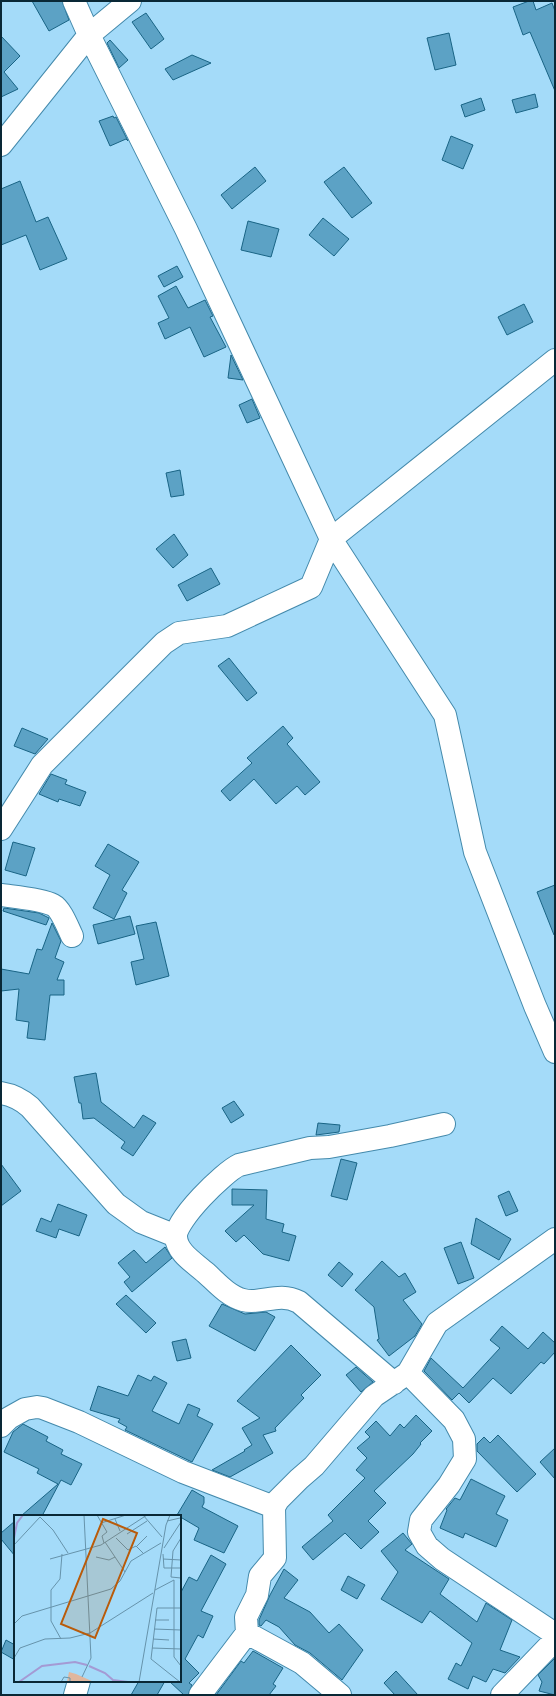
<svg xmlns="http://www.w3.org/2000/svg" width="556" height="1696" font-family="Mulish,sans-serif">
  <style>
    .building { fill: #5ca2c5; stroke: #196485 }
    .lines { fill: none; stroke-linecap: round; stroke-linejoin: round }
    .minor-casing { stroke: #448aac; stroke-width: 24 }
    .minor { stroke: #fff; stroke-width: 22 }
    .inset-river { fill: none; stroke: #a49ad4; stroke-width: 2 }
    .inset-road { fill: none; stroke: #6693ab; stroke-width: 1 }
    .view { fill: #b95b0a; fill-opacity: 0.15; stroke: #b95b0a; stroke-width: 2 }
    .inset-edge { fill: none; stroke: #092836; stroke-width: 2 }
  </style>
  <rect width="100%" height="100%" fill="#a4dbf9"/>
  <path class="building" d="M 32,1 L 62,1 L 69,20 L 49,31 Z
    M 529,1 L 533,1 L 536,10 L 552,3 L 555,11 L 555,91 L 530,32 L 523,35 L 513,7 Z
    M 146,13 L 164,39 L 151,49 L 132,22 Z
    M 449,33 L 456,65 L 435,70 L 427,38 Z
    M 1,36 L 20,56 L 4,72 L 18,89 L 1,97 Z
    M 110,40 L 128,60 L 119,68 L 107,43 Z
    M 192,55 L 211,63 L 173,80 L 165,69 Z
    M 535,94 L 538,107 L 516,113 L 512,100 Z
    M 481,98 L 485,110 L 465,117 L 461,105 Z
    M 113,116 L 114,118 L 116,117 L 128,141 L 126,139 L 110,146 L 99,121 Z
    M 451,136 L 473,145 L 463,169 L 442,160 Z
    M 255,167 L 266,181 L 232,209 L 221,195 Z
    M 344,167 L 372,203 L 352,218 L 324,182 Z
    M 20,181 L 36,222 L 48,217 L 67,259 L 40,270 L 26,235 L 1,245 L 1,189 Z
    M 323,218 L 349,239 L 334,256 L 309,235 Z
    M 248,221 L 279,229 L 271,257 L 241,250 Z
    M 177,266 L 183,277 L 164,287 L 158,276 Z
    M 176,286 L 188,308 L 205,300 L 213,316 L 210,317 L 226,347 L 204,357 L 190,327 L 165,339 L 158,323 L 169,318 L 158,296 Z
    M 524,304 L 533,322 L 507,335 L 498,317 Z
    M 231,355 L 243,380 L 228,378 Z
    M 252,399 L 260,418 L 247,423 L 239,405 Z
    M 180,470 L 184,495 L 171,497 L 166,473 Z
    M 174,534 L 188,555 L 173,568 L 156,549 Z
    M 211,568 L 220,584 L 187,601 L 178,585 Z
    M 229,658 L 257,693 L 247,701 L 218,666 Z
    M 283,726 L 293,738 L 287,744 L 320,782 L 305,795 L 297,786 L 276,804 L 254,779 L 230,801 L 221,791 L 252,763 L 247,758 Z
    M 22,728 L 48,739 L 35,754 L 14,746 Z
    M 51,774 L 67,780 L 65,784 L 86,792 L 80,806 L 59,799 L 58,802 L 39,794 Z
    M 13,842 L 35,848 L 26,876 L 5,870 Z
    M 108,844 L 139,862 L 122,890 L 127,893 L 114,919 L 93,908 L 110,875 L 95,866 Z
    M 555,885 L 555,935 L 554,935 L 537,892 Z
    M 4,908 L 39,913 L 49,918 L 46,925 L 3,911 Z
    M 130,916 L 135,934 L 98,944 L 93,925 Z
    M 156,922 L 169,976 L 136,985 L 131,962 L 144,959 L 136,926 Z
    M 52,923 L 61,941 L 55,958 L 64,962 L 57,980 L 64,980 L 64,995 L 50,995 L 45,1040 L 27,1038 L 29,1022 L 16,1020 L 19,989 L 1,991 L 1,969 L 29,974 L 37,949 L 42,950 Z
    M 96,1073 L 101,1102 L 134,1128 L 143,1115 L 156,1123 L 133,1156 L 121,1148 L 125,1142 L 94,1118 L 83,1119 L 81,1103 L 79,1103 L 74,1077 Z
    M 234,1101 L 244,1115 L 231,1123 L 222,1108 Z
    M 318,1123 L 340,1125 L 339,1132 L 316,1135 Z
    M 341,1159 L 357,1163 L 347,1200 L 331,1196 Z
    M 1,1164 L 21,1191 L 1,1206 Z
    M 232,1189 L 267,1190 L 266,1219 L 284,1224 L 282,1232 L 296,1236 L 289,1261 L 263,1254 L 244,1235 L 236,1242 L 225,1231 L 254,1205 L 232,1205 Z
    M 509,1191 L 518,1211 L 506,1216 L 498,1196 Z
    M 58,1204 L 87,1215 L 79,1236 L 59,1229 L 56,1238 L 36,1231 L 41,1218 L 51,1222 Z
    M 476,1218 L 511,1239 L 499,1260 L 471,1244 Z
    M 461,1242 L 474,1278 L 458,1284 L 444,1248 Z
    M 165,1247 L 172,1258 L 132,1292 L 124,1282 L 130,1277 L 118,1263 L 134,1250 L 146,1263 Z
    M 382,1261 L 399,1277 L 405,1273 L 416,1292 L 403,1300 L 422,1324 L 415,1336 L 389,1356 L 377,1340 L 379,1339 L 374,1307 L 355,1290 Z
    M 339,1262 L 353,1274 L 342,1287 L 328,1275 Z
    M 126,1295 L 156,1323 L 146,1333 L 116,1304 Z
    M 222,1304 L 245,1314 L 266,1312 L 275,1317 L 255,1351 L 209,1326 Z
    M 502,1326 L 528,1349 L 543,1332 L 555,1343 L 555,1352 L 544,1364 L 541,1362 L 511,1394 L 493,1378 L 469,1403 L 459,1393 L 452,1400 L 424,1371 L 431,1358 L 463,1388 L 500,1348 L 490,1340 Z
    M 186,1339 L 191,1358 L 177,1361 L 172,1342 Z
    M 291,1345 L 321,1375 L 301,1395 L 304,1398 L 275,1428 L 276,1431 L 263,1435 L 273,1453 L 230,1477 L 212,1470 L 245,1451 L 244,1450 L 252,1445 L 242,1428 L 260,1418 L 237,1401 Z
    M 356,1367 L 373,1382 L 361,1392 L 346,1375 Z
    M 138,1375 L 151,1381 L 154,1376 L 167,1383 L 152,1411 L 179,1424 L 188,1404 L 200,1409 L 197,1416 L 213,1424 L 192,1462 L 125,1430 L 127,1427 L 118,1422 L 120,1419 L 90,1410 L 98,1386 L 128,1396 Z
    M 416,1415 L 432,1431 L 420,1443 L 421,1444 L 413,1454 L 374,1491 L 386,1503 L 368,1521 L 379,1532 L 361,1549 L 345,1533 L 313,1560 L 302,1547 L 333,1521 L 328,1515 L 365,1478 L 356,1470 L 367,1458 L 357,1448 L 370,1437 L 365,1432 L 376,1421 L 390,1436 L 400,1424 L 404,1428 Z
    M 23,1424 L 48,1437 L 46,1441 L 63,1450 L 61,1454 L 82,1464 L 71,1485 L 61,1480 L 42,1516 L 21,1516 L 58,1484 L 37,1473 L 39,1469 L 4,1452 L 13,1432 Z
    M 498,1435 L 536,1474 L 517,1492 L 477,1451 L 477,1444 L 484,1437 L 490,1443 Z
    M 555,1448 L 555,1479 L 540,1462 Z
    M 471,1479 L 505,1496 L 496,1514 L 508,1520 L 496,1547 L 465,1533 L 463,1538 L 440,1528 L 447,1510 L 446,1509 L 455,1498 L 460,1500 Z
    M 192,1490 L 204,1497 L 204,1503 L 202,1507 L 238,1526 L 224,1553 L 194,1540 L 199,1528 L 177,1515 Z
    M 15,1521 L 15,1556 L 1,1539 L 1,1533 Z
    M 403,1533 L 412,1544 L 405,1550 L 449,1579 L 440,1594 L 477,1622 L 486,1603 L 512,1620 L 500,1650 L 520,1657 L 505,1673 L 493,1669 L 486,1682 L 473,1676 L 468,1689 L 448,1679 L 456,1663 L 461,1666 L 472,1643 L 430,1611 L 422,1623 L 381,1599 L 398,1572 L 381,1551 Z
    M 211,1555 L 226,1564 L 201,1611 L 213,1616 L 203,1638 L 198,1635 L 185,1659 L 199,1673 L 189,1683 L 192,1685 L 188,1695 L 184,1695 L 169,1681 L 180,1681 L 180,1594 L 189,1577 L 197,1581 Z
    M 284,1569 L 298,1580 L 284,1598 L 310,1612 L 329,1633 L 339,1624 L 363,1650 L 342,1680 L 310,1653 L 295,1645 L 279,1627 L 266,1620 L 261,1626 L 259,1625 L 259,1620 L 270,1595 Z
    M 348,1576 L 365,1585 L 357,1599 L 341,1590 Z
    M 6,1640 L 15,1645 L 15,1660 L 1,1652 Z
    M 253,1651 L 283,1668 L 273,1684 L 276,1686 L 269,1695 L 216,1695 L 241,1661 L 244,1663 Z
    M 555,1658 L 555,1695 L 539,1691 L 542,1682 L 538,1675 Z
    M 396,1671 L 418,1695 L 395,1695 L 384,1683 Z
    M 139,1681 L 165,1681 L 157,1695 L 131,1695 Z"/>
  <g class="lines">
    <defs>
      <path id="minor" d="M 74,1 L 89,35 L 186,229 L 331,539 L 445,715 L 475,852 L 535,1006 L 555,1052
        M 1,145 L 89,35 L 130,1
        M 1,829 L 42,765 L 164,643 L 179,633 L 227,626 L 311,587 L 331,539 L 555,360
        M 1,895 C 15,897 41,899 53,905 C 61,909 68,928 72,936
        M 1,1093 C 13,1095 21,1099 30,1107 L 116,1204 L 141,1222 L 176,1236
        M 408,1373 L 454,1420 L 464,1439 L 465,1459 L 449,1485 L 421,1520 L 419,1532 L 427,1546 L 442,1559 L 555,1634
        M 394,1383 L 299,1302 C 278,1291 262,1305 243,1300 C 228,1296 217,1283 206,1273 C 195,1263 177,1253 176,1237 C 175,1220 224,1172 239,1165 L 310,1148 L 329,1147 L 390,1136 L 444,1124
        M 1,1426 L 9,1418 L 25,1409 L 37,1407 L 43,1408 L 79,1422 L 183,1472 L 274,1507
        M 247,1633 L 302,1663 L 340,1695
        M 75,1695 L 79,1681
        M 200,1695 L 247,1633 L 246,1617 L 257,1595 L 260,1576 L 275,1558 L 274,1507 L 278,1500 L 299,1479 L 314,1466 L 374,1396 L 408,1373 L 437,1323 L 555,1239
        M 502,1695 L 555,1640"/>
    </defs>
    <use href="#minor" class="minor-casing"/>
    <use href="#minor" class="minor"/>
  </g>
  <g transform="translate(14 1515)">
    <rect width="167" height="167" fill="#a4dbf9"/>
    <path d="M 55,157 L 62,159 L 80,167 L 53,167 Z" fill="#e0b69d"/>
    <path class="inset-river" d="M 0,23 L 3,8 L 9,0M 75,151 L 91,158 L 99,165 L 114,167M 5,167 L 28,151 L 61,147 L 73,150"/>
    <path class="inset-road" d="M 83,0 L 93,17 L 88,21 L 90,28M 129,0 L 148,22M 26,2 L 39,15 L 54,38M 101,4 L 106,16M 153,6 L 166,3M 87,8 L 112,0M 113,19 L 133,6M 102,23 L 114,35 L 122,31 L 129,38M 167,23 L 159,36 L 157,62 L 167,63M 0,30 L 26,2M 123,31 L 133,21M 150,33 L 167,7M 149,39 L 150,53 L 167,53M 82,42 L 95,45 L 101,42 L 91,27M 101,42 L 111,57M 36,44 L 87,30 L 133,0M 149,44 L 167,45M 160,65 L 160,142 L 167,151M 141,75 L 160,65M 141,105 L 155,105M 0,109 L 8,101 L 97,74 L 106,66 L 117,46 L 147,28M 140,114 L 167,115M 47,124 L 37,106 L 37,75 L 46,64 L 48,39M 139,124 L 155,125M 138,133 L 167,134M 0,143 L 6,133 L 31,124 L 56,123 L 76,118 L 139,78M 68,162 L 77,143 L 70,0M 47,167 L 50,162 L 56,163 L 56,167M 125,167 L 152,10 L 156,0M 166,167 L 137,144 L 143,93 L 167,93"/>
    <path class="view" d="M 89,4 L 123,18 L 81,123 L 47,109 Z"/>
    <rect width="167" height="167" class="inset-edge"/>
  </g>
  <rect width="556" height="1696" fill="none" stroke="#092836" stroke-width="4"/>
</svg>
